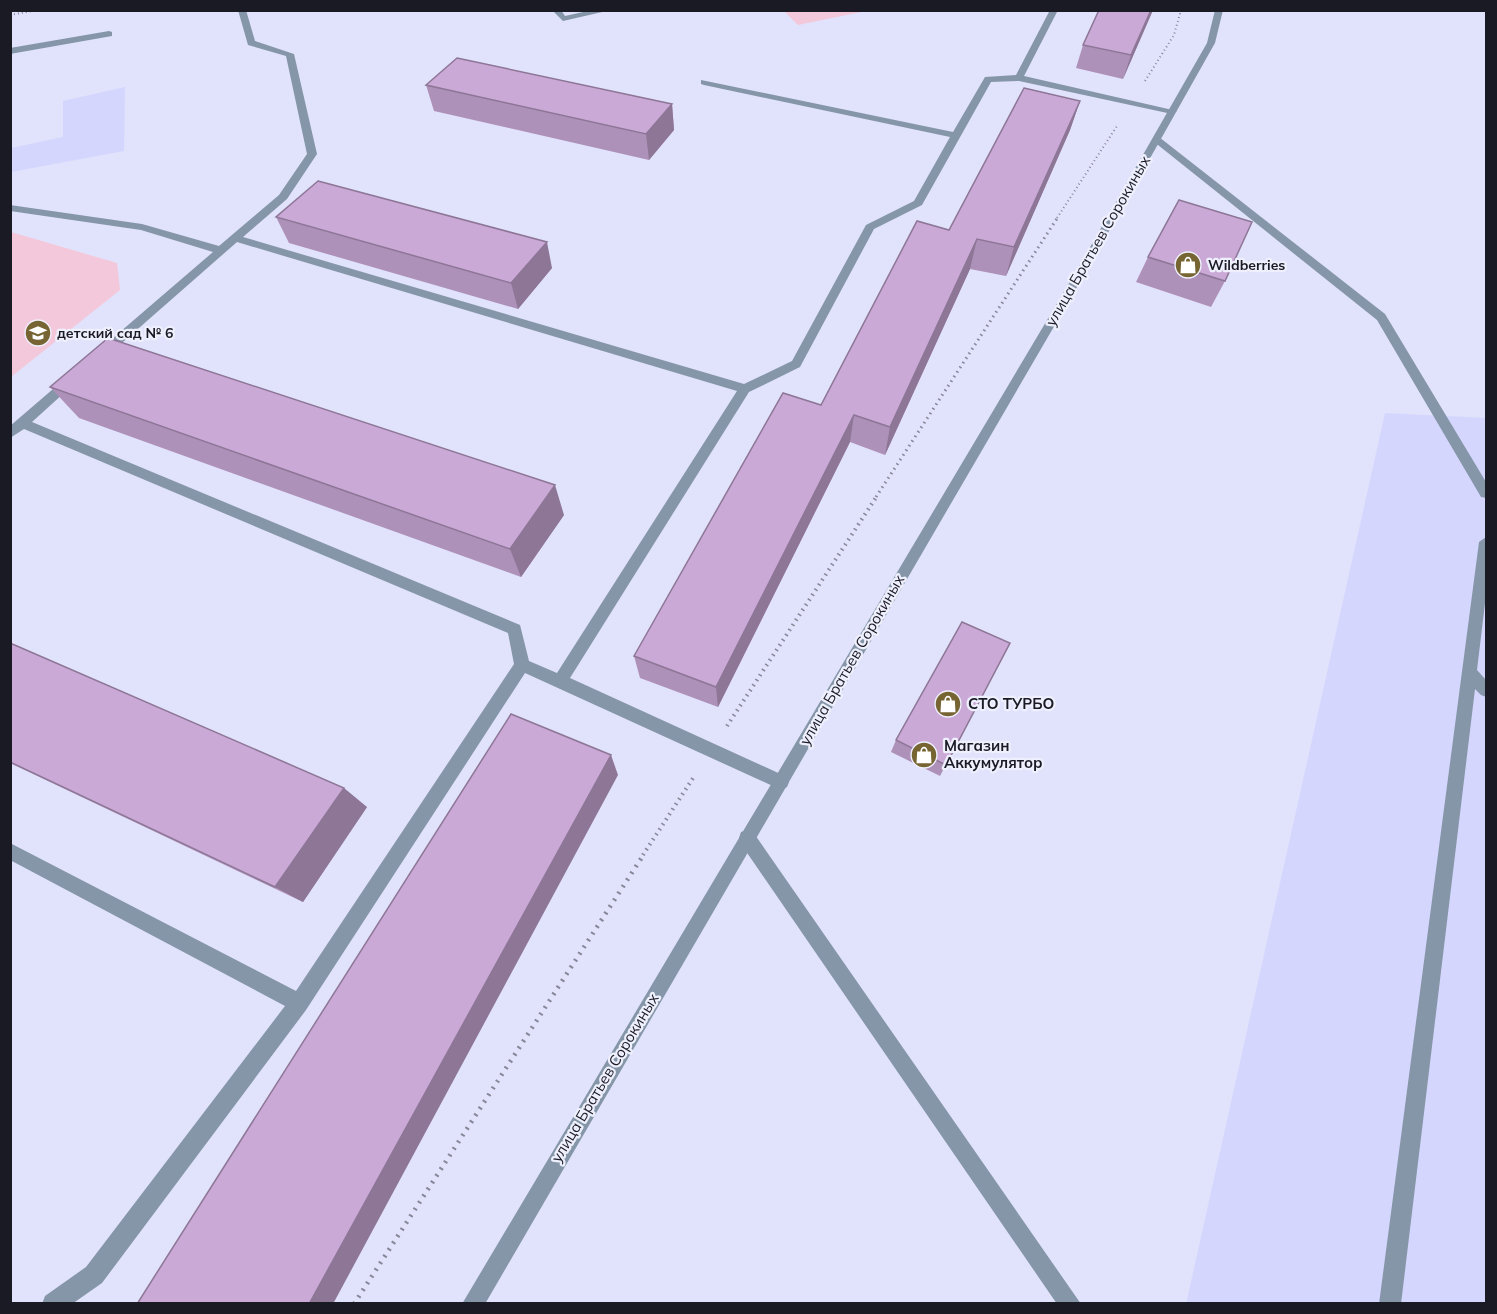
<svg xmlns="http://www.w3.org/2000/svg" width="1497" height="1314" font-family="Mulish,sans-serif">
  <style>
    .built { fill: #d5d6fd }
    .green { fill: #f4c8db }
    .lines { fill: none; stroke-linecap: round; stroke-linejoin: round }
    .path-far3 { stroke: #87879a; stroke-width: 2; stroke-dasharray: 1 3; stroke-linecap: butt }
    .path-far2 { stroke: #87879a; stroke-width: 3; stroke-dasharray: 1.5 4; stroke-linecap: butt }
    .path-far1 { stroke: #87879a; stroke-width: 4; stroke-dasharray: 1.5 4.5; stroke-linecap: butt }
    .path { stroke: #87879a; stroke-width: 4.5; stroke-dasharray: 2 6; stroke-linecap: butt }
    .service { fill: #8596a8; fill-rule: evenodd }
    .tertiary { fill: #8596a8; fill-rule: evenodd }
    .wall { fill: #ae91b9 }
    .shaded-wall { fill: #8d7696 }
    .building { fill: #caa9d7; stroke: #8d7696; stroke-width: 1.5 }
    .labels { text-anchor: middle; stroke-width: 4.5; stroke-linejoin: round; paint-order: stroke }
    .far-poi-label { font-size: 14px; font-weight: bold; fill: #1a1a25; stroke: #eff0fd; text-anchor: start }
    .street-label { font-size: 15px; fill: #1a1a25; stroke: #eff0fd }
    .poi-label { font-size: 15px; font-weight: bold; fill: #1a1a25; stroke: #eff0fd; text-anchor: start }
  </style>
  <rect width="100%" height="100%" fill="#e1e2fb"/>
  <path class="built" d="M 125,87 L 124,151 L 11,172 L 11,148 L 63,137 L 63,101 Z
    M 1385,413 L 1486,418 L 1486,1303 L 1186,1304 Z"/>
  <path class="green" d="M 784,11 L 866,11 L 798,25 Z
    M 11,232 L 117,263 L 120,290 L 11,377 Z"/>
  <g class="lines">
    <path class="path-far3" d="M 10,15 L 38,10
      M 1145,81 L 1174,35 L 1181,10
      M 1057,218 L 1117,126"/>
    <path class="path-far2" d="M 876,497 L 1058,217"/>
    <path class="path-far1" d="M 727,726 L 877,496
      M 643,855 L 695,775"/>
    <path class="path" d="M 354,1304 L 644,854"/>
    <path class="service" d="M 238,10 L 246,10 L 255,41 L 294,54 L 317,154 L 287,199 L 243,237 L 744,384 L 792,361 L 866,225 L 914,201 L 950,137 L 704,85 L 701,84 L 701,80 L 953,132 L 985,77 L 1016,75 L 1050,10 L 1058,10 L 1024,76 L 1177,111 L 1172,114 L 1019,81 L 991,82 L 922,205 L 874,229 L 800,367 L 749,392 L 570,678 L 787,777 L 789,782 L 787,787 L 781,790 L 775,787 L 525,673 L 306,1010 L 102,1283 L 72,1304 L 42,1304 L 45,1296 L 86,1267 L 285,1006 L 10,860 L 10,843 L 296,991 L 514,664 L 508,633 L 24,429 L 10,438 L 10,426 L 67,377 L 75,377 L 75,383 L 32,422 L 520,625 L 529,661 L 557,673 L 737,391 L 237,242 L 107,356 L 99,356 L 99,350 L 213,252 L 141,230 L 10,211 L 10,205 L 142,224 L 219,246 L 279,195 L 307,154 L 286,56 L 248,45 Z
      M 552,10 L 561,10 L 565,16 L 592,10 L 611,10 L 563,21 Z
      M 109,31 L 112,32 L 112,36 L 10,54 L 10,48 Z
      M 1153,137 L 1159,137 L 1385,314 L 1486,482 L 1486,498 L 1481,497 L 1377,320 L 1153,141 Z
      M 1486,537 L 1486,595 L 1477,670 L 1486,680 L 1486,697 L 1481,695 L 1475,689 L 1401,1304 L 1379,1304 L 1479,542 Z
      M 747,830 L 753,832 L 1081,1304 L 1057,1304 L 741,844 L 739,838 L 741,832 Z"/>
    <path class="tertiary" d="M 1215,10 L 1223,10 L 1215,43 L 1091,263 L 485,1304 L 462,1304 L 1081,263 L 1207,43 Z"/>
  </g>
  <path class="wall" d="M 1099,10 L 1153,10 L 1123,79 L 1076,68 L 1083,45 Z
    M 426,85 L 672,104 L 674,130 L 649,160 L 434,111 Z
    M 1080,101 L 1070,130 L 1006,276 L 970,269 L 885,455 L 850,442 L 718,707 L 640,678 L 634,656 L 821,405 L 949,230 Z
    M 276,217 L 552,268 L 518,309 L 289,243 Z
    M 1148,257 L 1225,281 L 1211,307 L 1136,282 Z
    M 50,387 L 564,515 L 521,577 L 79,418 Z
    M 10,643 L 367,807 L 303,902 L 10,763 Z
    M 1010,643 L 940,776 L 891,752 L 896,740 Z"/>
  <path class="shaded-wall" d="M 1151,10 L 1153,10 L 1123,79 L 1131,55 Z
    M 1080,101 L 1070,130 L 1006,276 L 1014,247 Z
    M 672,104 L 674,130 L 649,160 L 646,134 Z
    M 977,239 L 970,269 L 885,455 L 890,427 Z
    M 547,242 L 552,268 L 518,309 L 511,283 Z
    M 854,415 L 850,442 L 718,707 L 716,687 Z
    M 555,485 L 564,515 L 521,577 L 510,549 Z
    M 611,755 L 618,775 L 333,1304 L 309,1304 Z
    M 344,788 L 367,807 L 303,902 L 275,887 Z"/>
  <path class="building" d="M 1099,10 L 1151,10 L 1131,55 L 1083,45 Z
    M 457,58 L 672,104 L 646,134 L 426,85 Z
    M 1024,88 L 1080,101 L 1014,247 L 977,239 L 890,427 L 854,415 L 716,687 L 634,656 L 783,393 L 821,405 L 917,221 L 949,230 Z
    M 318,181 L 547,242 L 511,283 L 276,217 Z
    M 1179,200 L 1252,222 L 1225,281 L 1148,257 Z
    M 108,338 L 555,485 L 510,549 L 50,387 Z
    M 962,622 L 1010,643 L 946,765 L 896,740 Z
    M 10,643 L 344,788 L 275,887 L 10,762 Z
    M 511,714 L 611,755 L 309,1304 L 137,1304 Z"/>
  <defs>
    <symbol id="shop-disc" viewBox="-11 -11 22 22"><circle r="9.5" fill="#766432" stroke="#eff0fd"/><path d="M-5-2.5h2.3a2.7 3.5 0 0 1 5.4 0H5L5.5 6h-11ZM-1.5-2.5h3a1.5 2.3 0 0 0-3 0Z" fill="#fff"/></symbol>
    <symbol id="school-disc" viewBox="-11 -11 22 22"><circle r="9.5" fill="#766432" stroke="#eff0fd"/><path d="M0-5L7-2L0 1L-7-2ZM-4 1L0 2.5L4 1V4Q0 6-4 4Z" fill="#fff"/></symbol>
  </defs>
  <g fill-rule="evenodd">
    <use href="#shop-disc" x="1173" y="250" width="30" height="30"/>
    <use href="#school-disc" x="23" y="318" width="30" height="30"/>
    <use href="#shop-disc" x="933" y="689" width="30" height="30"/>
    <use href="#shop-disc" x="909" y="740" width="30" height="30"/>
  </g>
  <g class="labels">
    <g class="far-poi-label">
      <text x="1208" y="270">Wildberries</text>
      <text x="57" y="338">детский сад № 6</text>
    </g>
    <g class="street-label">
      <text transform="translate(1098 241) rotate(-60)" y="5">улица Братьев Сорокиных</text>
      <text transform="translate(852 660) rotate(-60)" y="5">улица Братьев Сорокиных</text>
      <text transform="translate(605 1078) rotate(-59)" y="5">улица Братьев Сорокиных</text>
    </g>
    <g class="poi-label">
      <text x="968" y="709">СТО ТУРБО</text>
      <text x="944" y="751">Магазин<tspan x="944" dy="17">Аккумулятор</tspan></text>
    </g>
  </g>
  <rect width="1497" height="1314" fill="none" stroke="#1a1a25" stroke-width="24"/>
</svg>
